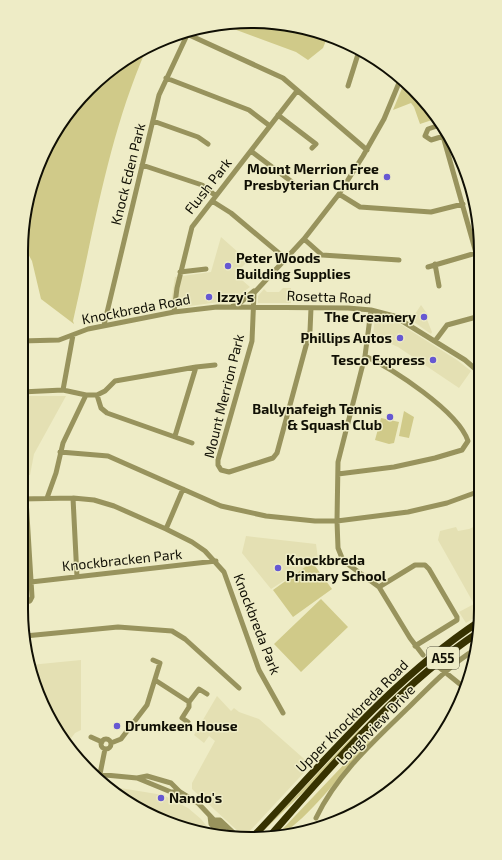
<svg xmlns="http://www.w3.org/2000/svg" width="502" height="860" font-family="'Exo 2',sans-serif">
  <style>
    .built { fill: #e4e0b3 }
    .green { fill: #d0ca89 }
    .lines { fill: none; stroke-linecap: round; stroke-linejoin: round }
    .minor { stroke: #98935d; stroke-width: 5 }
    .highway { stroke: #373201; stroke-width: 7 }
    .poi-dot { fill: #6658d2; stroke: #eeecc6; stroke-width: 1.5 }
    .labels { text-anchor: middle; stroke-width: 3; stroke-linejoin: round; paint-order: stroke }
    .shield { fill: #eeecc6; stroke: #53513e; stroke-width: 1 }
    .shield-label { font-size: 13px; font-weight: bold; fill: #100f04 }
    .poi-label { font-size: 14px; font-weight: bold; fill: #100f04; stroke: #eeecc6; text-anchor: end }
    .street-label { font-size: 14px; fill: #100f04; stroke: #eeecc6 }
    .rim { fill: none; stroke: #100f04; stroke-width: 2 }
  </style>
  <rect width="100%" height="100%" fill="#eeecc6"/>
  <path class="built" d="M 221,237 L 248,261 L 235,274 L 250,287 L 232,300 L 170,309 L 175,277 L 211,272 Z
    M 283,288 L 291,288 L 291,303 L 258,303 L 258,296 L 264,289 L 267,292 L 279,292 Z
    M 421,305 L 428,315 L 426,317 L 432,332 L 431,334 L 411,320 Z
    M 375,316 L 400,324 L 457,360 L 471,371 L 459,388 L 398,347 L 373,336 Z
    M 29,396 L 66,396 L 34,454 L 30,475 L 21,475 L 22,418 L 29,418 Z
    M 480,524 L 480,614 L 466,623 L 459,612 L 474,604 L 438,540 L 440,531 L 456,527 L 458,531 L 469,529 Z
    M 246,536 L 316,544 L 318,559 L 271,589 L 242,553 Z
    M 81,660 L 81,730 L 75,733 L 66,745 L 33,683 L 30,665 Z
    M 217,696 L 231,711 L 234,708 L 239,712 L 259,719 L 311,765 L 247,834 L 240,833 L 192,789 L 192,783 L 215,741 L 209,736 L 204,743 L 194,735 Z
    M 108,786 L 163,795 L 188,808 L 201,819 L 213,834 L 191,831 L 123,800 Z"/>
  <path class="green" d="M 223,25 L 296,25 L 327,38 L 323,48 L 308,60 L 296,52 Z
    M 146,50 C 108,137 94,230 73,321 L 74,324 L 41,299 L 32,261 L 22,243 L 33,177 L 60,123 L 123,60 Z
    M 405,81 C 417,92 432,107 436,124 L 434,124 L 432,120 L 420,124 L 414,107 L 411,103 L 393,110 Z
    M 404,411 L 414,417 L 409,438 L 399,436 Z
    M 381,418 L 399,422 L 394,443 L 389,444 L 375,440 Z
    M 312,562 L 332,589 L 293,617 L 273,590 Z
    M 321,599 L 348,627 L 301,672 L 274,644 Z
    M 359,730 L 361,731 L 321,775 L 256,838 Z
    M 368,739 L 370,742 C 353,760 299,831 277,835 Z"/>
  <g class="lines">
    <path class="minor" d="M 187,34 L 283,78 L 367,150
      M 166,78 L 249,110 L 270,126
      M 348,86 L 359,51
      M 278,115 L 316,144 L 312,148
      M 153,121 L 198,137 L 208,144
      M 439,122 L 480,267
      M 440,125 L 428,129 L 425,136 L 431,140 L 444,136
      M 251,151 L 292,182
      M 142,165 L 202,185 L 216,196
      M 339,194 L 360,207 L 431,212 L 463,204
      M 212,201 L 231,213 L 286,259
      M 304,239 L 322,255 L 399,260
      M 435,264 L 439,286
      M 428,267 L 476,253
      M 180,272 L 206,269
      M 233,306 L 241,302 L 254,291
      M 311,308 L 310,331 L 277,453 L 273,458 L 229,472 L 221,470 L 218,465 L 218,460 L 252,341 L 254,293 L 304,239 L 339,194 L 363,156 L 384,119 L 401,78
      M 371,310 L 365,356 L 338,462 L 337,521 L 338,548 L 342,558 L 349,565 L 379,587 L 410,638 L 423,655
      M 174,312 L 177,288 L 192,227 L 297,91
      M 104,325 L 159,95 L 188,33
      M 21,341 L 59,340 L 88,329 L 174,312 L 217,307 L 348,308 L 371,310 L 394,316 L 465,360 L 480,373
      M 435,341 L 447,325 L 480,316
      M 63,390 L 86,395 L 97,395 L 105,391 L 115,381 L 196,367 L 215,365
      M 21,392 L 63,390 L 73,335
      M 97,395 L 101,408 L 107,413 L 192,443
      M 175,436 L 196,367
      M 60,452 L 108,456 L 221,506 L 266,516 L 315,521 L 337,521 L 408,512 L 447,503 L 480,491
      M 338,474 L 394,467 L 435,458 L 462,450 L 468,441 C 458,411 393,369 365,356
      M 47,498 L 56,473 L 63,443 L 86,395
      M 73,498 L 77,577
      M 21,499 L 73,498 L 94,500 L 114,506 L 166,529 L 192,542 L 205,551 L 224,572 L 259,670 L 283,713
      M 166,529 L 183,489
      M 31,582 L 216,561
      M 379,587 L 415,565 L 425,565 L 429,569 L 457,617 L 457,620 L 415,646
      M 21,603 L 30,601 L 32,597 L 26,499
      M 25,636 L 118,627 L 172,631 L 185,639 L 239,688
      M 435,664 L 466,689
      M 155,680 L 189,702 L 189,707 L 182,718 L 188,722
      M 189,702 L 199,689 L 207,694
      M 91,737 L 102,742
      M101 744a5 5 0 1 1 10 0a5 5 0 1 1-10 0Z
      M 111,743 L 121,739 L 147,705 L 160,663 L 153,660
      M 95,774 L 137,778 L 147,776 L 171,783 L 180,792 L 198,803 L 229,836
      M 100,774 L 105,749
      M 137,778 L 171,792 L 180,792
      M 210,816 L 211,824 L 221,835
      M 316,818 C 337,774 375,740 409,707 C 430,686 451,664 476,649
      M 214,820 L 220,820 L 238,837"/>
    <path class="highway" d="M 270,836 C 334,763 398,686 479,632
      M 251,839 C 323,763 392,679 480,621"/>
  </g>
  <g class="poi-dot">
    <circle cx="387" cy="177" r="4"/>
    <circle cx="228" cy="266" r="4"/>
    <circle cx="209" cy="297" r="4"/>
    <circle cx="424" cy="317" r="4"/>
    <circle cx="400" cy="338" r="4"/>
    <circle cx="433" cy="360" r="4"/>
    <circle cx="390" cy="417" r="4"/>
    <circle cx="278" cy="568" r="4"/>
    <circle cx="117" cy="726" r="4"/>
    <circle cx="161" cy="798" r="4"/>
  </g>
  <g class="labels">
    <rect class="shield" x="427" y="647" width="32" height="22" rx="3"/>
    <g class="shield-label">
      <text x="443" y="663">A55</text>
    </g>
    <g class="poi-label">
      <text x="379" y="174">Mount Merrion Free<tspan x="379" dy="16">Presbyterian Church</tspan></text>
      <text x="236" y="263" text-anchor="start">Peter Woods<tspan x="236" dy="16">Building Supplies</tspan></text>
      <text x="217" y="302" text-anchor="start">Izzy's</text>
      <text x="416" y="322">The Creamery</text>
      <text x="392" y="343">Phillips Autos</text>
      <text x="425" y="365">Tesco Express</text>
      <text x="382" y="414">Ballynafeigh Tennis<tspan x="382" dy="16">&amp; Squash Club</tspan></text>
      <text x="286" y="565" text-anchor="start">Knockbreda<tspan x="286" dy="16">Primary School</tspan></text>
      <text x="125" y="731" text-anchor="start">Drumkeen House</text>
      <text x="169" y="803" text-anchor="start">Nando's</text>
    </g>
    <g class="street-label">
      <text transform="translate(128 174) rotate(-76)" y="5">Knock Eden Park</text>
      <text transform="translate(208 186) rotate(-52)" y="5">Flush Park</text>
      <text transform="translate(329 297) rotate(2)" y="5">Rosetta Road</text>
      <text transform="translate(136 309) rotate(-11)" y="5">Knockbreda Road</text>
      <text transform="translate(224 396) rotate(-76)" y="5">Mount Merrion Park</text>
      <text transform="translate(122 560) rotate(-6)" y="5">Knockbracken Park</text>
      <text transform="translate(257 624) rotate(69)" y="5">Knockbreda Park</text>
      <text transform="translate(352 716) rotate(-45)" y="5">Upper Knockbreda Road</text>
      <text transform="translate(376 725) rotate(-46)" y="5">Loughview Drive</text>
    </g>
  </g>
  <path d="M0 0H502V860H0ZM251 28H251A223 223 0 0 1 474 251V609A223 223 0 0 1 251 832H251A223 223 0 0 1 28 609V251A223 223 0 0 1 251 28Z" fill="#eeecc6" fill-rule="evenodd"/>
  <path class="rim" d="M251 28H251A223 223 0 0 1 474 251V609A223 223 0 0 1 251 832H251A223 223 0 0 1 28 609V251A223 223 0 0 1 251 28Z"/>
</svg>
